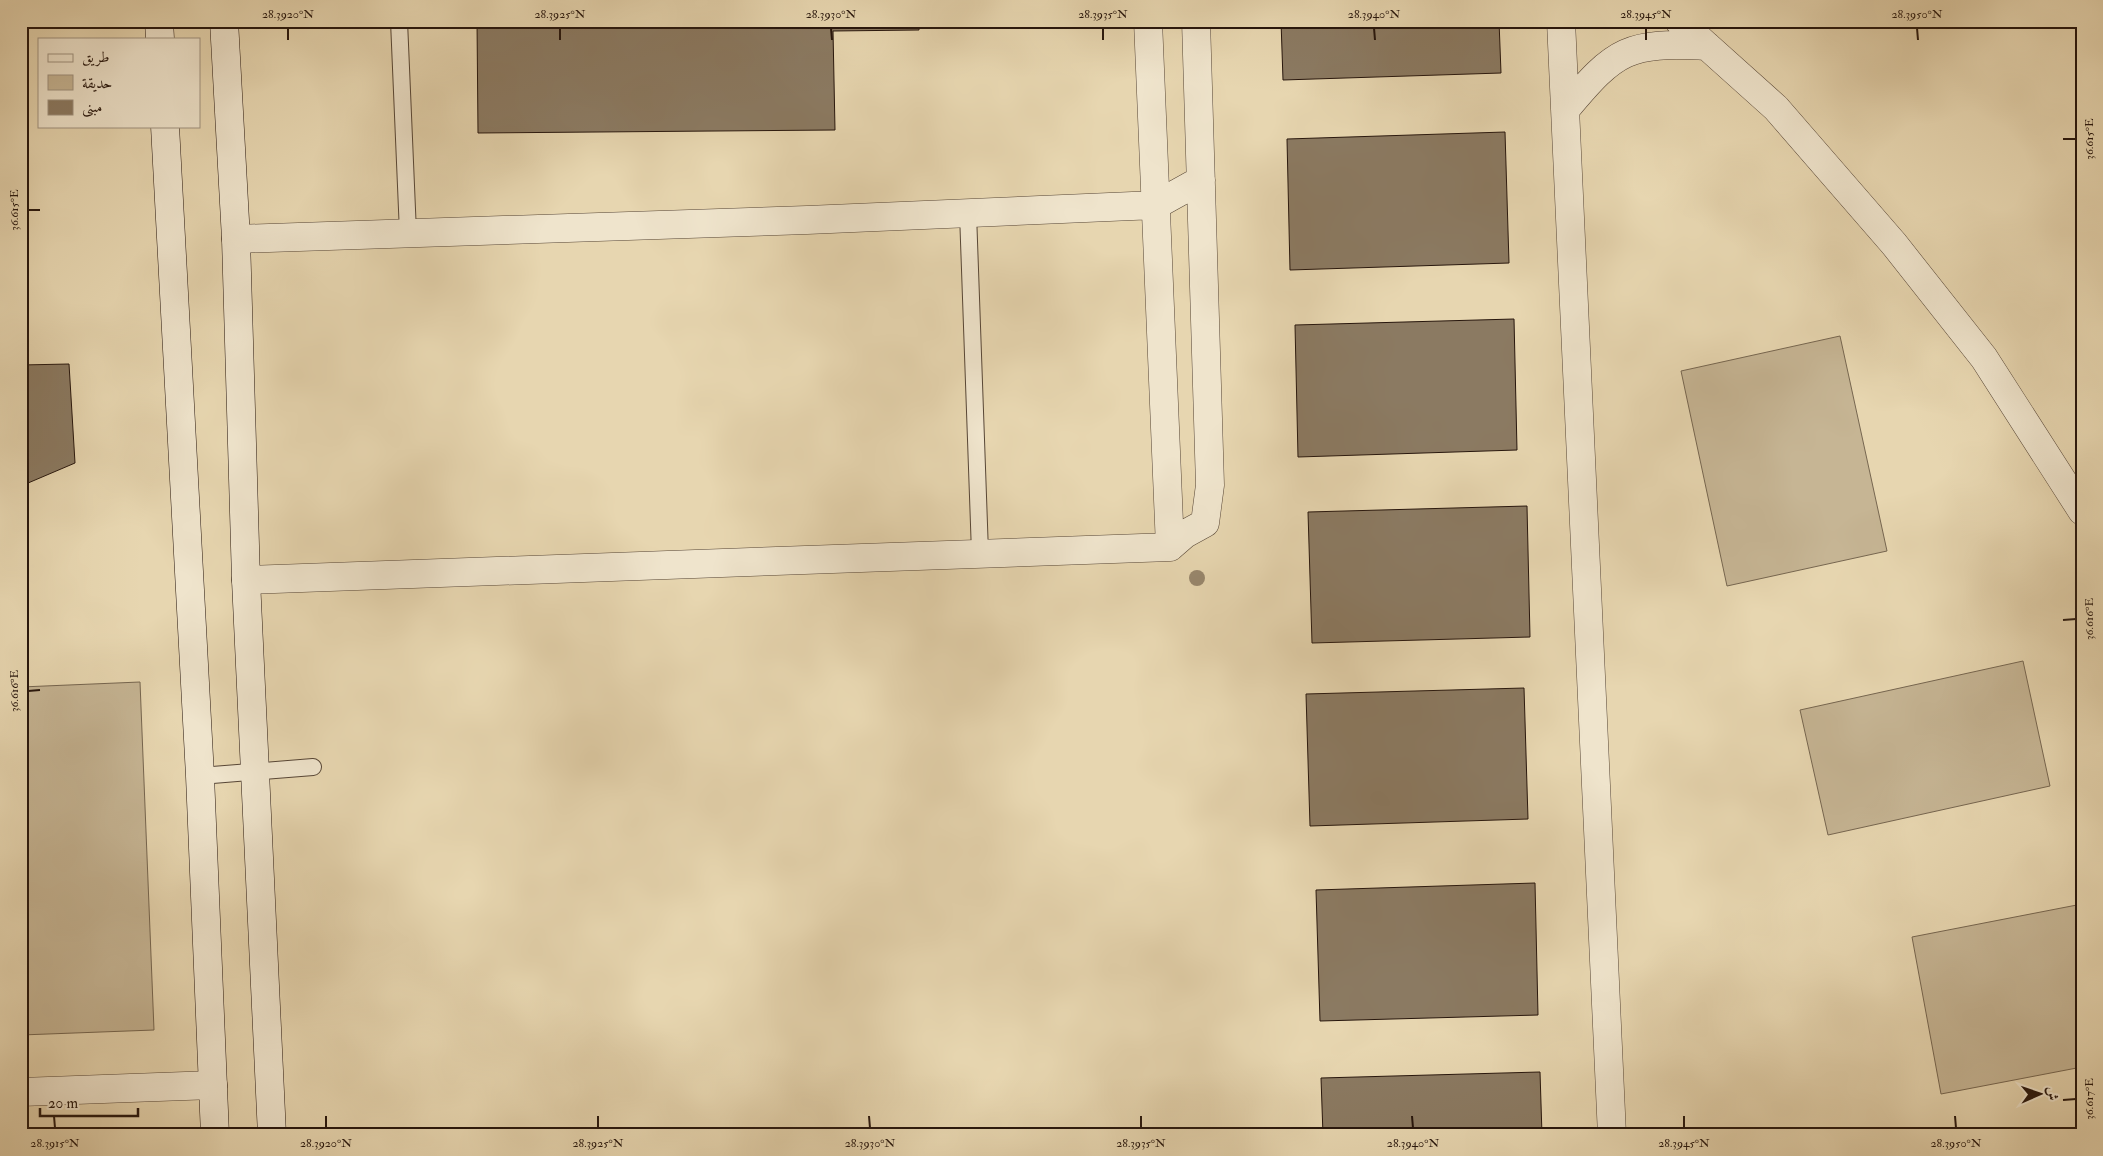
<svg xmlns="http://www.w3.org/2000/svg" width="2103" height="1156" font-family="'IM FELL Double Pica',Amiri,serif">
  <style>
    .green { fill: #c6b594; stroke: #766650 }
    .building { fill: #8b7a62; stroke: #27160d }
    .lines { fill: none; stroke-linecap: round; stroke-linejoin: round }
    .lane-casing { stroke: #574636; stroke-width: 18 }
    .street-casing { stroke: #574636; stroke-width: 29 }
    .secondary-casing { stroke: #27160d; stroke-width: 29 }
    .lane { stroke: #efe4cc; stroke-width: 16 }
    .street { stroke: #efe4cc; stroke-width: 28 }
    .secondary { stroke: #efe4cc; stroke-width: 28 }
    .tree { fill: #98876d }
    .ticks { fill: none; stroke: #27160d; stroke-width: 2 }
    .neatline { fill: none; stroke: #27160d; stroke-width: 2 }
    .ticks-label { font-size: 12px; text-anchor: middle; fill: #27160d }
  </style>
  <rect width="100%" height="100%" fill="#e7d6b0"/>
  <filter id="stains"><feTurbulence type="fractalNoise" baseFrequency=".004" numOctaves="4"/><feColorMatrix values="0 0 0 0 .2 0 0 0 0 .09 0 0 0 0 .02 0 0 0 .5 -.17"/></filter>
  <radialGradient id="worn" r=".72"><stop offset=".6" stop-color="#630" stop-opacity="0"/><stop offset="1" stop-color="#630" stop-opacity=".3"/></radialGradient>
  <path class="green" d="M 1840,336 L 1887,551 L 1727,586 L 1681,371 Z
    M 2023,661 L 2050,786 L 1828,835 L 1800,710 Z
    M 140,682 L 154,1030 L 21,1035 L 21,687 Z
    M 2082,904 L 2082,1067 L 1941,1094 L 1912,937 Z"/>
  <path class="building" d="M 477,21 L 919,21 L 919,30 L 833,31 L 835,130 L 478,133 Z
    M 1281,21 L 1499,21 L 1501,73 L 1283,80 Z
    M 1505,132 L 1509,263 L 1290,270 L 1287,139 Z
    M 1514,319 L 1517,450 L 1298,457 L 1295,325 Z
    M 69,364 L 75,463 L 21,486 L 21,365 Z
    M 1527,506 L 1530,637 L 1312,643 L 1308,512 Z
    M 1524,688 L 1528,819 L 1310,826 L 1306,694 Z
    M 1535,883 L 1538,1015 L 1320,1021 L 1316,890 Z
    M 1540,1072 L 1542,1135 L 1323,1135 L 1321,1078 Z"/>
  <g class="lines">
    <defs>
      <path id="lane" d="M 399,21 L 408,233
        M 968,213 L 980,553
        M 200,776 L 313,767"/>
      <path id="street" d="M 1148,21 L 1170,547
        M 1561,21 L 1612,1135
        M 1679,21 L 1776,108 L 1894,244 L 1984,358 L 2082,511
        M 1566,109 C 1616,49 1628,42 1707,46
        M 236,239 L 807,220 L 1156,205 L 1201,180
        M 246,580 L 1170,547 L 1185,534 L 1205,523 L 1210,485 L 1196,21
        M 21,1092 L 213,1085"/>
      <path id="secondary" d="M 159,21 L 160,39
        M 224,21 L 236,239 L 246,580 L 272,1135
        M 165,126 L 200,776 L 215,1135"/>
    </defs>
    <use href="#lane" class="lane-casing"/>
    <use href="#street" class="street-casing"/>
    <use href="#secondary" class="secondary-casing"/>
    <use href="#lane" class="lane"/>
    <use href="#street" class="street"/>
    <use href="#secondary" class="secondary"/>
  </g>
  <circle class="tree" cx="1197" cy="578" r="8"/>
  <path class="ticks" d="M 288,28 L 288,40M 560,28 L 560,40M 831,28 L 832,40M 1103,28 L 1103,40M 1374,28 L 1375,40M 1646,28 L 1646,40M 1917,28 L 1918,40M 2063,139 L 2076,139M 28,210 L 40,210M 2063,620 L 2076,619M 28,691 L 40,690M 2063,1100 L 2076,1099M 54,1116 L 55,1128M 326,1116 L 326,1128M 598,1116 L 598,1128M 869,1116 L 870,1128M 1141,1116 L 1141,1128M 1412,1116 L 1413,1128M 1684,1116 L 1684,1128M 1955,1116 L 1956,1128"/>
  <rect width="2103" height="1156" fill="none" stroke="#e7d6b0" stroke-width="55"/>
  <rect x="38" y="38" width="162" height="90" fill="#efe4cc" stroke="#9f9280"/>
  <rect x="48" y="54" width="25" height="8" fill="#efe4cc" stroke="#9f9280"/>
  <text x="82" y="62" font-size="15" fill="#27160d">طريق</text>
  <rect x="48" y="75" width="25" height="15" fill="#c6b594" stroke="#9f9280"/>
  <text x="82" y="88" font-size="15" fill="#27160d">حديقة</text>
  <rect x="48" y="100" width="25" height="15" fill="#8b7a62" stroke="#9f9280"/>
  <text x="82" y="112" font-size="15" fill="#27160d">مبنى</text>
  <g transform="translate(2040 1094) rotate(88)" stroke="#efe4cc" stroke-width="4" paint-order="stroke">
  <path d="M0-4L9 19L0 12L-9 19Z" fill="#27160d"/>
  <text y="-8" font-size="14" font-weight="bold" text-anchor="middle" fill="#27160d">ش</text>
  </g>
  <path d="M40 1108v8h98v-8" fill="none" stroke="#27160d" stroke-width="2.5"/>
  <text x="48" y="1108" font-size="15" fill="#27160d" stroke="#efe4cc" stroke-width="4" paint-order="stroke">20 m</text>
  <rect x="28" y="28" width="2048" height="1100" class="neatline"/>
  <g class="ticks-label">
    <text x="288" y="18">28.3920°N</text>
    <text x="560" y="18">28.3925°N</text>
    <text x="831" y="18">28.3930°N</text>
    <text x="1103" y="18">28.3935°N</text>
    <text x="1374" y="18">28.3940°N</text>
    <text x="1646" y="18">28.3945°N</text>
    <text x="1917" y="18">28.3950°N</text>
    <text transform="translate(2089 139) rotate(-90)" y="4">36.615°E</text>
    <text transform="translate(14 210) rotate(-90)" y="4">36.615°E</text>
    <text transform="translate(2089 619) rotate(-90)" y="4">36.616°E</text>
    <text transform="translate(14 691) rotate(-90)" y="4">36.616°E</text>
    <text transform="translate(2089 1099) rotate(-90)" y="4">36.617°E</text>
    <text x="55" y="1147">28.3915°N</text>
    <text x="326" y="1147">28.3920°N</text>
    <text x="598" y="1147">28.3925°N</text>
    <text x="870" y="1147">28.3930°N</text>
    <text x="1141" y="1147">28.3935°N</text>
    <text x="1413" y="1147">28.3940°N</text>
    <text x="1684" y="1147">28.3945°N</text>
    <text x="1956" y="1147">28.3950°N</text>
  </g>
  <rect width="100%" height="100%" filter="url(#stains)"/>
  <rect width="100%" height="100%" fill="url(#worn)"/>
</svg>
